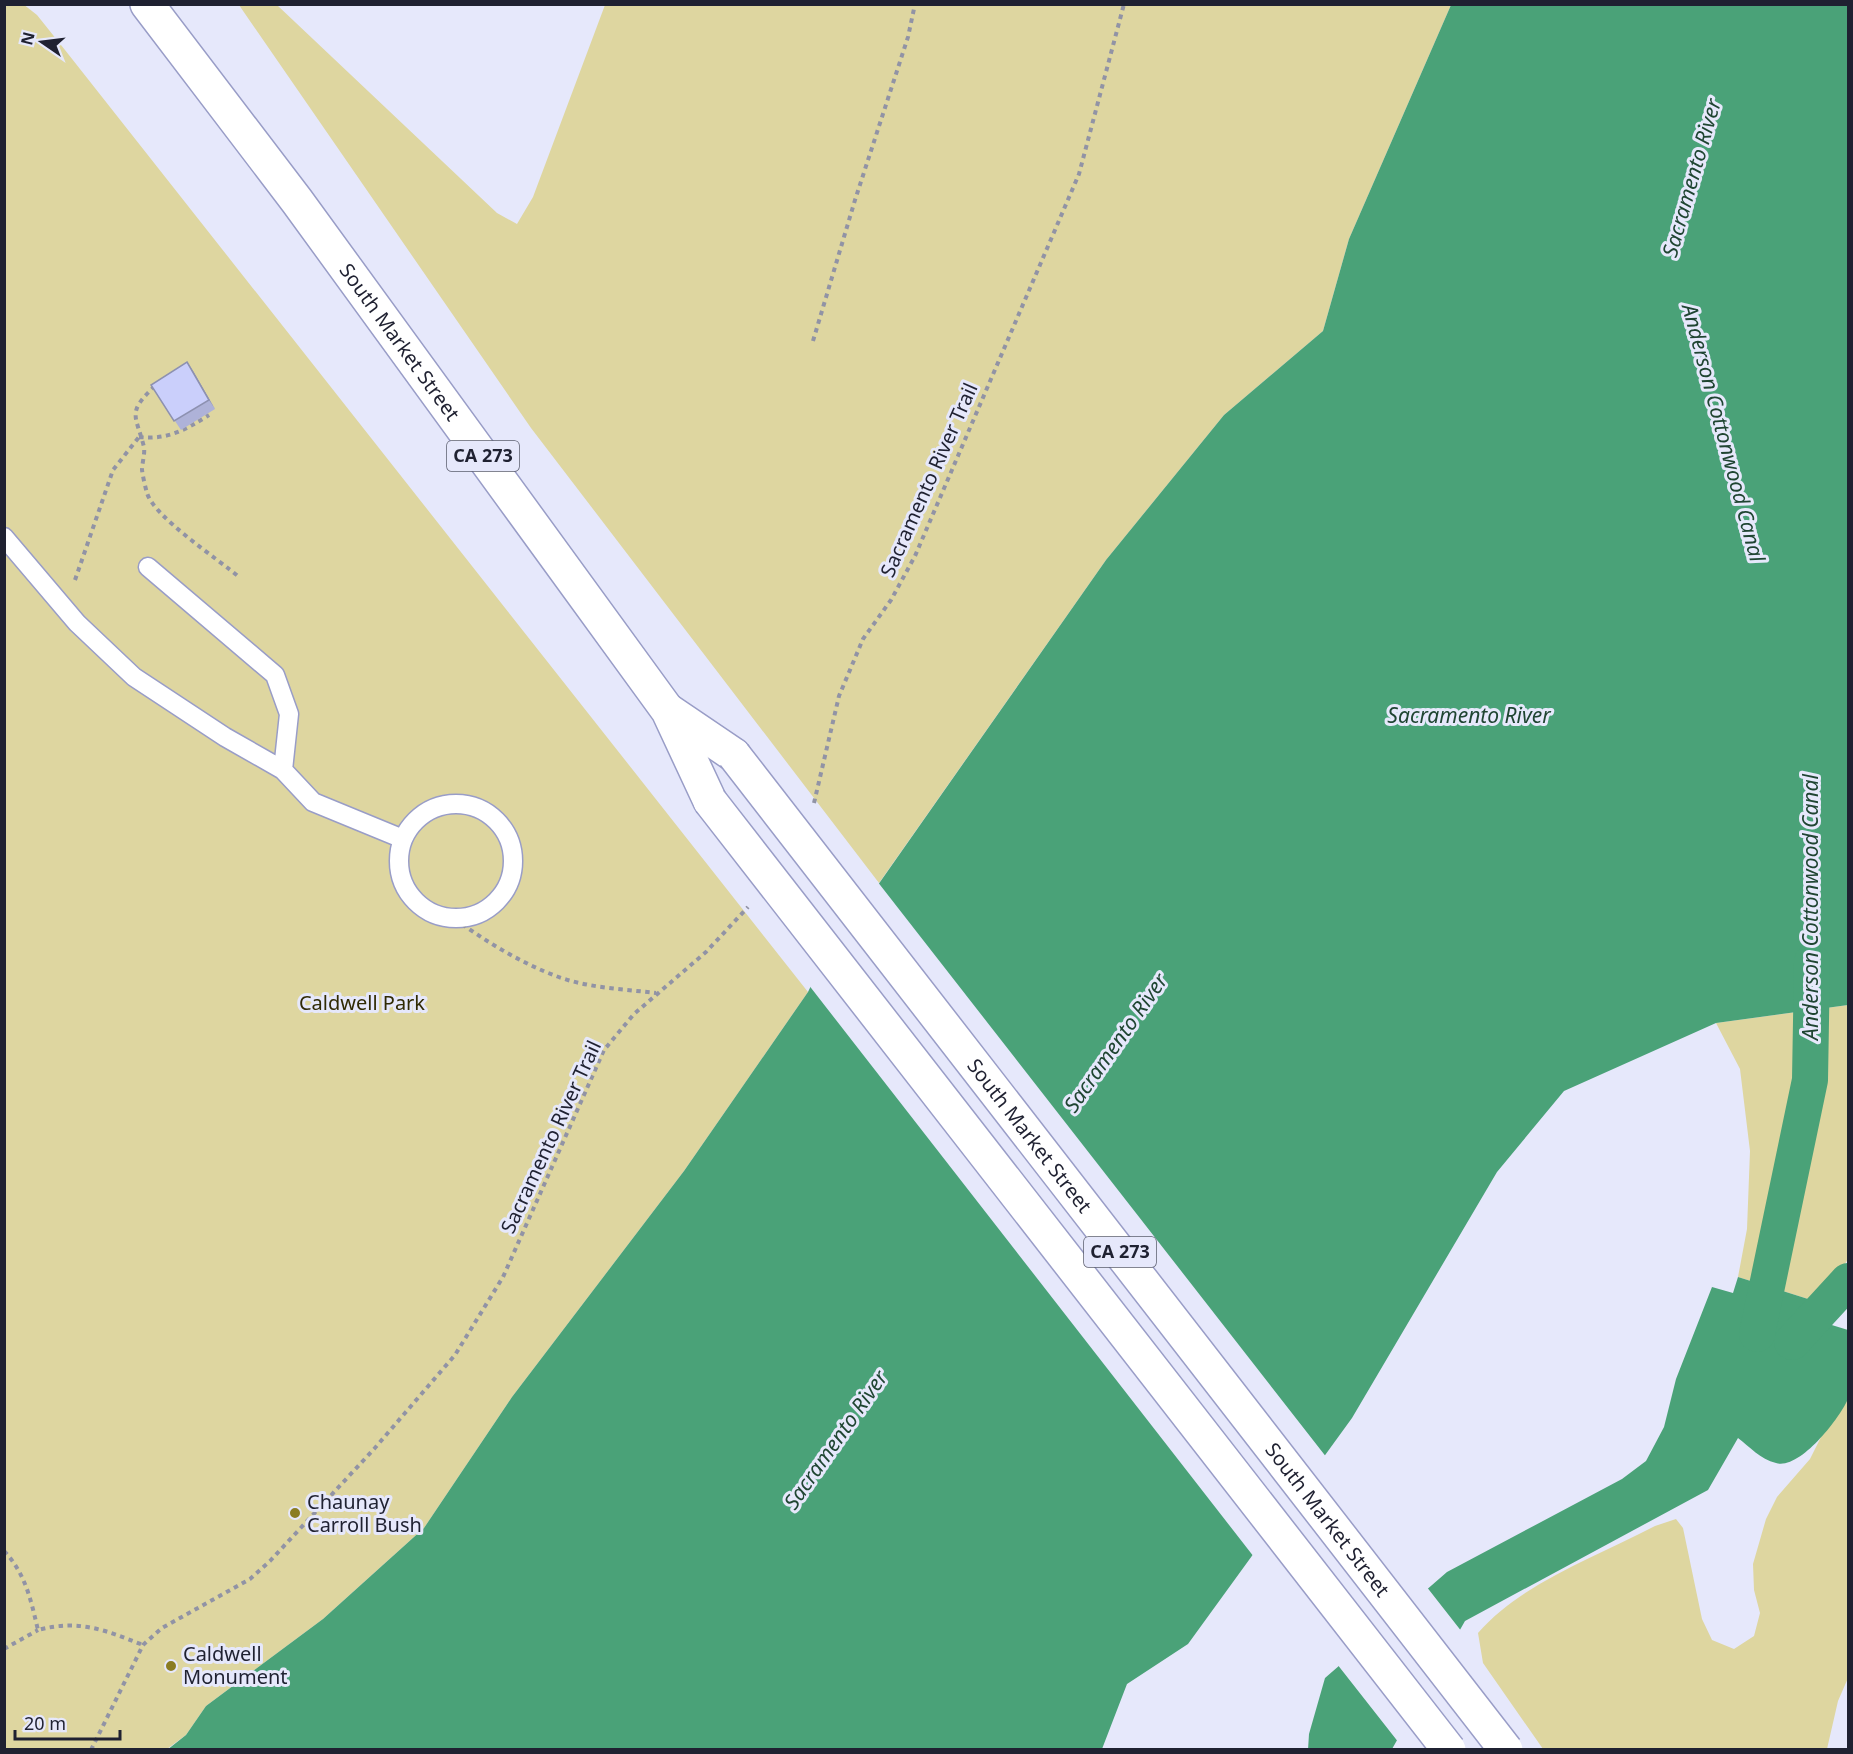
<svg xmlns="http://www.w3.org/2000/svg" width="1853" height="1754" font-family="'Noto Sans',sans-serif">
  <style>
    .green { fill: #ded6a0 }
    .water { fill: #4aa278 }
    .pier { fill: #e6e8fb }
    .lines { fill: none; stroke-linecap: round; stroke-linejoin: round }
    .canal { stroke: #4aa278; stroke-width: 36 }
    .lane-casing { stroke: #999dc7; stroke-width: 21 }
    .primary-casing { stroke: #999dc7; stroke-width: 36 }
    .path { stroke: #9193a5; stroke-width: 4; stroke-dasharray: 4.5 4.5; stroke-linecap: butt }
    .lane { stroke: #fff; stroke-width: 18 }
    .primary { stroke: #fff; stroke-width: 33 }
    .primary-bridge-casing { stroke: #999dc7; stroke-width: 36; stroke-linecap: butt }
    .primary-bridge { stroke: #fff; stroke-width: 33 }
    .wall { fill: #aeb2d8 }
    .shaded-wall { fill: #8d91b0 }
    .building { fill: #cacffb; stroke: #8d91b0; stroke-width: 1.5 }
    .poi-dot { fill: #8a7c22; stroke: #e6e8fb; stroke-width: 2 }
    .labels { text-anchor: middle; stroke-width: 6; stroke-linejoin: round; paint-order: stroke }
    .shield { fill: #e6e8fb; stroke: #5b5d6e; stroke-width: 1.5 }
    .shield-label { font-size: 18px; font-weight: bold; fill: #1f2131 }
    .street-label { font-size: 20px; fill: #1f2131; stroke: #e6e8fb }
    .park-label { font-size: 20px; fill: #302a04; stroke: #e6e8fb }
    .poi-label { font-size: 20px; fill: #1f2131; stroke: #e6e8fb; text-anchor: start }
    .water-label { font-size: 21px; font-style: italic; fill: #1f4532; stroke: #e6e8fb }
  </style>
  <rect width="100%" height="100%" fill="#e6e8fb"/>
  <path class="green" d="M 23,4 L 37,15 L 65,50 L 808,992 L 684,1171 L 512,1397 L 424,1528 L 323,1619 L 206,1706 L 186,1735 L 167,1749 L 5,1750 L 4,5 Z
    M 239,5 L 277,5 L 497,213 L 517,224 L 533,197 L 605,5 L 1451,5 L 1349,239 L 1323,331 L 1224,415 L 1106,560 L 879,883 L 531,428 Z
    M 1848,1005 L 1848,1259 L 1835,1280 L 1827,1305 L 1738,1277 L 1747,1229 L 1750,1151 L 1740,1069 L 1716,1023 Z
    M 1848,1398 L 1848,1678 L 1838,1701 L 1827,1749 L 1543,1749 L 1483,1663 L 1478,1633 C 1523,1582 1596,1557 1655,1526 L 1676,1519 L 1683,1528 L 1702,1619 L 1712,1640 L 1734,1649 L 1754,1636 L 1760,1613 L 1754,1590 L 1753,1564 L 1766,1519 L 1777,1497 L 1810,1459 L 1821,1437 Z"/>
  <path class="water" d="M 1451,5 L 1848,5 L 1848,1005 L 1716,1023 L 1564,1091 L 1497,1172 L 1352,1418 L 1188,1644 L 1127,1684 L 1102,1749 L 167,1750 L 186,1735 L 206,1706 L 323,1619 L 424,1528 L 512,1397 L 684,1171 L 808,992 L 819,969 L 1106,560 L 1224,415 L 1323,331 L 1349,239 Z
    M 1738,1277 L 1827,1305 L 1822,1322 L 1848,1330 C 1848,1344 1852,1389 1848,1399 C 1839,1419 1800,1470 1776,1463 C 1760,1459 1750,1447 1738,1438 L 1708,1490 L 1465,1621 L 1392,1749 L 1308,1750 L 1309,1734 L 1325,1678 L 1447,1572 L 1622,1479 L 1646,1461 L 1664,1427 L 1676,1379 L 1712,1287 L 1733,1293 Z"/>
  <path class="pier" d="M 877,881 L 1327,1458 L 1254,1557 L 808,984 L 816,967 Z
    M 1426,1586 L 1462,1632 L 1399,1743 L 1337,1664 Z"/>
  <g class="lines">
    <path class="canal" d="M 1757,1334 L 1810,1080 L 1812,962
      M 1792,1342 L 1848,1281"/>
    <defs>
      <path id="lane" d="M 4,537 L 77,623 L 134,677 L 225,737 L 283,770 L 313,802 L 403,839
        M 148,567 L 275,675 L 289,714 L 283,770
        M399 861a57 57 0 1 1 114 0a57 57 0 1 1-114 0Z"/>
      <g id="primary">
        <path id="s1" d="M 147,4 L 297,201 L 668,711 L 710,801"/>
        <path d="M 669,711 L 734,755"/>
      </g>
    </defs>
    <use href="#lane" class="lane-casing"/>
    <use href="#primary" class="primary-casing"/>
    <path class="path" d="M 813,341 L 855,200 L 908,37 L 915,4
      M 155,386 C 126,413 136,415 144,447 C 145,455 142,463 142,470 C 143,477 145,486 147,493 C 154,517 218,559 239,577
      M 139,437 C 168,440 185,430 209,415
      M 75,580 L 113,470 L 139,437
      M 814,803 L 839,696 L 863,639 L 891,600 L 915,556 L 1079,174 L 1124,4
      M 455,919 C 485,941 521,963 556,976 C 587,988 623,989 656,993
      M 4,1551 C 26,1574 31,1601 38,1630 C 79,1619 105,1630 143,1645
      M 4,1649 L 38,1630
      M 91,1750 L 143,1645 L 162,1628 L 250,1579 L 270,1561 L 374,1449 L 455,1355 L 503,1277 L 604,1050 L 634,1014 L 706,952 L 748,907"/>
    <use href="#lane" class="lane"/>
    <use href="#primary" class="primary"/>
    <defs>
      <g id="primary-bridge">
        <path id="s2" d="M 734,755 L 1506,1750"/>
        <path d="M 710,801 L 1449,1750"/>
      </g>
    </defs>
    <use href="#primary-bridge" class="primary-bridge-casing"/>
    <use href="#primary-bridge" class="primary-bridge"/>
  </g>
  <path class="wall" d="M 187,362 L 193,371 L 215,409 L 181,430 L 151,385 Z"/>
  <path class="shaded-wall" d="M 187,362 L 193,371 L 215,409 L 209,400 Z"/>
  <path class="building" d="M 187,362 L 209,400 L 174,421 L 151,385 Z"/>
  <g class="poi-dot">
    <circle cx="295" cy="1513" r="6"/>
    <circle cx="171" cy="1666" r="6"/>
  </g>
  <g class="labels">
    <g class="shield">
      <rect x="447" y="441" width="72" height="30" rx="4.5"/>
      <rect x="1084" y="1237" width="72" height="30" rx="4.5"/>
    </g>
    <g class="shield-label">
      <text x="483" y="462">CA 273</text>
      <text x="1120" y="1258">CA 273</text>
    </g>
    <g class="street-label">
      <text dy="7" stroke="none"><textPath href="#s1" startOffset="422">South Market Street</textPath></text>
      <text transform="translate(929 480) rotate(-66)" y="7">Sacramento River Trail</text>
      <text dy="7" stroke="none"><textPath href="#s2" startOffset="482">South Market Street</textPath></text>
      <text transform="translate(551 1137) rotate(-65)" y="7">Sacramento River Trail</text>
      <text dy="7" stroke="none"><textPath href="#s2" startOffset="968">South Market Street</textPath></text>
    </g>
    <g class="park-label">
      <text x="362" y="1010">Caldwell Park</text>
    </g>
    <g class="poi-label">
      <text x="307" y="1509">Chaunay<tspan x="307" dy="23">Carroll Bush</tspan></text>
      <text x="183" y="1661">Caldwell<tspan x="183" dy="23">Monument</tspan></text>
    </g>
    <g class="water-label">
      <text transform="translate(1692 178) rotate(-74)" y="7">Sacramento River</text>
      <text transform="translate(1723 433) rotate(75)" y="7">Anderson Cottonwood Canal</text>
      <text x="1469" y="723">Sacramento River</text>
      <text transform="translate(1811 907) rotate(-90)" y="7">Anderson Cottonwood Canal</text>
      <text transform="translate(1116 1043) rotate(-55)" y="7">Sacramento River</text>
      <text transform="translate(836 1440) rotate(-55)" y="7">Sacramento River</text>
    </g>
  </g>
  <rect width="1853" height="1754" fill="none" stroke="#1f2131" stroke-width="12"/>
  <g transform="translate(42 42) rotate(284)" stroke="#e6e8fb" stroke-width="4.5" paint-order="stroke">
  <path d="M0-4.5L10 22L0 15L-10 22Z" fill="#1f2131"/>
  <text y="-9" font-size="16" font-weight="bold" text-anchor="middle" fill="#1f2131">N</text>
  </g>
  <path d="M15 1730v9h105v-9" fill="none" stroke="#1f2131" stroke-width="3"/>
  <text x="24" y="1730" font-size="18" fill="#1f2131" stroke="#e6e8fb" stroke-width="4.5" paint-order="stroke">20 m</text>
</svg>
